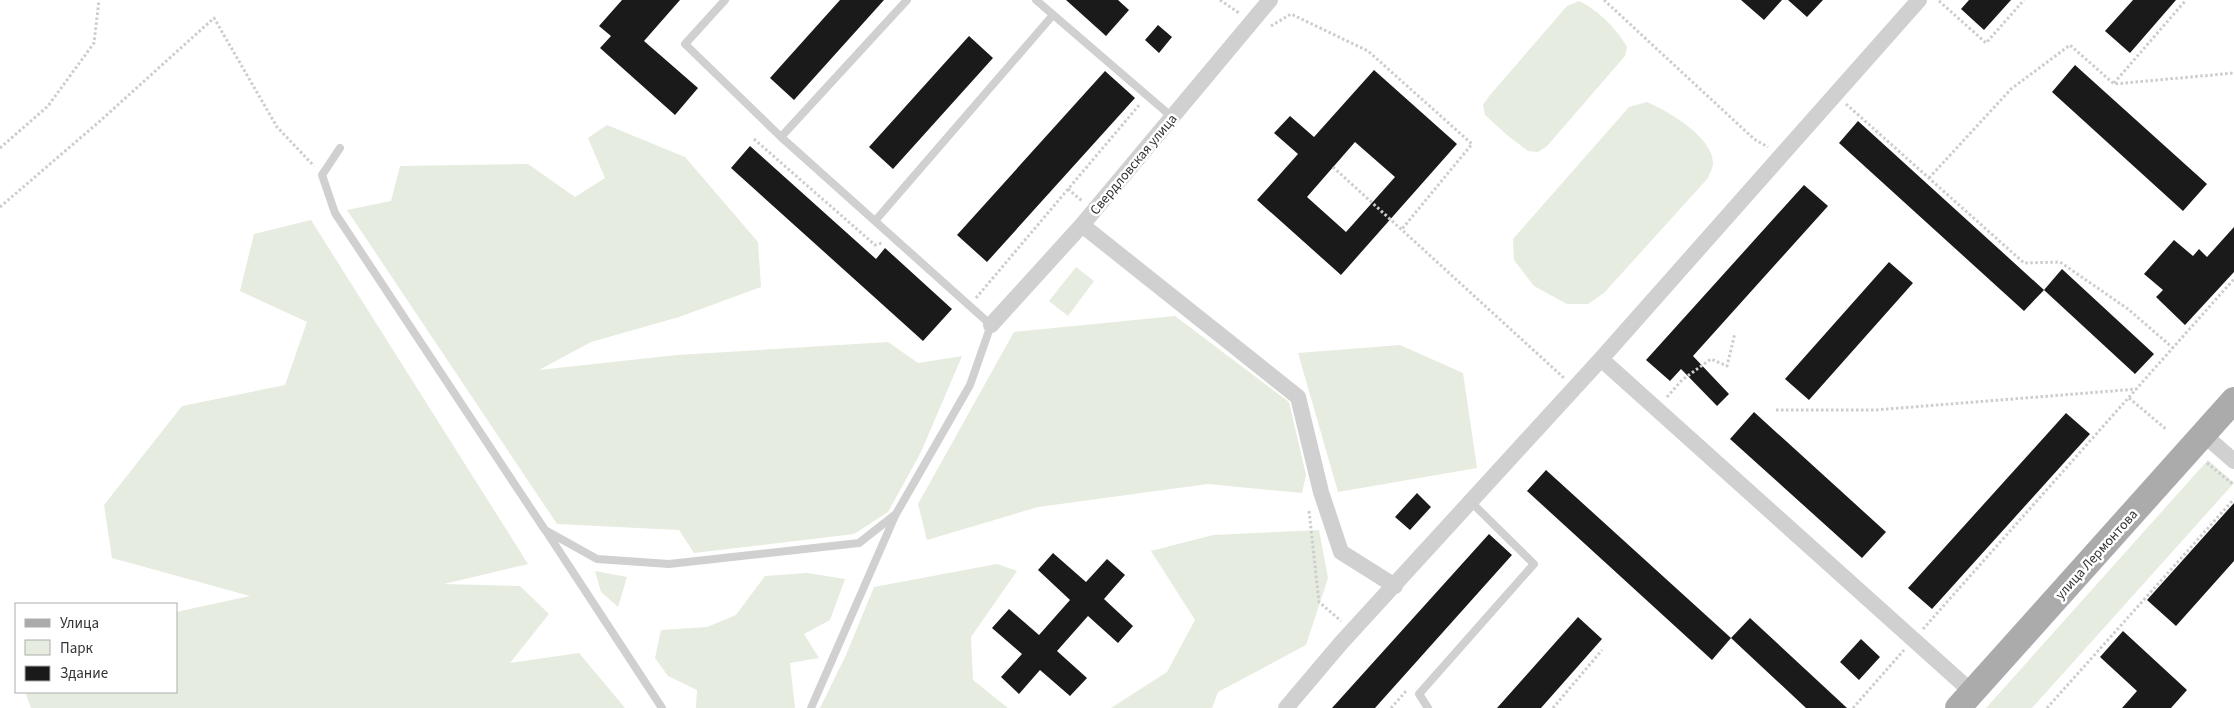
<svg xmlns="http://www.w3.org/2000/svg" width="2234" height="708" font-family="'Source Sans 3',sans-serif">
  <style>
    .green { fill: #e6ecdf }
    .building { fill: #1a1a1a; fill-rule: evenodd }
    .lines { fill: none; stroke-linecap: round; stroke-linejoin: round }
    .path { stroke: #cdcdcd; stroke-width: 3; stroke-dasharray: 2.5 2.5; stroke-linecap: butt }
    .lane { stroke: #d0d0d0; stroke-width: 8 }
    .street { stroke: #d0d0d0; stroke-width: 16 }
    .primary { stroke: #ababab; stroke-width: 26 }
    .labels { text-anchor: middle; stroke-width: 5; stroke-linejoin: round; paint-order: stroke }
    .street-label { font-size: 14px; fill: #333; stroke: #fff }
  </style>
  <rect width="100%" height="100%" fill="#fff"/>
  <path class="green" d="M 1579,1 C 1598,10 1617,29 1627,47 L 1625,56 L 1547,146 L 1538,152 L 1528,151 L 1507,135 L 1485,115 L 1483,105 L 1490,95 L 1567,6 Z
    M 1647,102 C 1668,111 1713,137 1713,163 C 1713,168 1709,174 1708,178 L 1604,293 L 1588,304 L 1567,304 L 1534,286 L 1514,260 L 1513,239 L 1629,107 Z
    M 607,125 L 685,157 L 758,242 L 761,287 L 679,317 L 591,342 L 539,370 L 677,355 L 888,342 L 918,363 L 962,356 L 921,452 L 888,512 L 854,534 L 694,553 L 679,530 L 557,524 L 347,210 L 391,201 L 400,166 L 528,164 L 575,197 L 605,178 L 588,138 Z
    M 311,220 L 528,564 L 444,584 L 520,586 L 549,614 L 510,663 L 579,653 L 625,708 L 31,708 L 26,695 L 28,692 L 176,692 L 176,612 L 250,596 L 112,558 L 104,505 L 182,406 L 285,385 L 307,322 L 240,291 L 254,234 Z
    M 1076,267 L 1094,281 L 1068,316 L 1049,301 Z
    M 1175,316 L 1289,402 L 1306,475 L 1302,493 L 1208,484 L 1038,507 L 927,540 L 918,504 L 1014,332 Z
    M 1400,345 L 1463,373 L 1477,468 L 1338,492 L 1298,353 Z
    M 2208,460 L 2234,483 L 2032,708 L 1986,708 Z
    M 1319,530 L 1328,578 L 1306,645 L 1218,692 L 1212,708 L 1111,708 L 1167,672 L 1195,620 L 1151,551 L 1213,535 Z
    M 997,564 L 1017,571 L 971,637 L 973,680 L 1008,708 L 820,708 L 846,655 L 874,587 Z
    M 595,571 L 627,577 L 618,607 L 601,592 Z
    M 807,573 L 845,579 L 830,620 L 804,634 L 819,658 L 790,663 L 795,708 L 696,708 L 697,690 L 668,676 L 655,658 L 661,630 L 707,627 L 736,615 L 765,576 Z"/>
  <path class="building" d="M 622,0 L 680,0 L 644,41 L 698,88 L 675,115 L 600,48 L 611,36 L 599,26 Z
    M 840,0 L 884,0 L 794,100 L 770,78 Z
    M 1066,0 L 1118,0 L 1129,10 L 1106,36 Z
    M 1741,0 L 1782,0 L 1764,20 Z
    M 1788,0 L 1823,0 L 1807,17 Z
    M 1969,0 L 2011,0 L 1984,30 L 1961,9 Z
    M 2133,0 L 2176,0 L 2130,53 L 2105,31 Z
    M 1158,25 L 1172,37 L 1159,53 L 1145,40 Z
    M 969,36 L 993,58 L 893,169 L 869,147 Z
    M 2075,65 L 2207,184 L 2183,211 L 2052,92 Z
    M 1374,70 L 1457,144 L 1341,275 L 1257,200 L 1298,154 L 1274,133 L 1290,116 L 1314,137 ZM 1355,142 L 1395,177 L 1346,232 L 1307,197 Z
    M 1105,71 L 1135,98 L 987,262 L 957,235 Z
    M 1858,121 L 2044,290 L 2024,311 L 1839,143 Z
    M 750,146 L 876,259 L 885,248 L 952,309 L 923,341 L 731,168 Z
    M 1804,185 L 1828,206 L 1693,356 L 1729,394 L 1717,406 L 1681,369 L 1670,381 L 1646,360 Z
    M 2234,227 L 2234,272 L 2185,325 L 2156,297 L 2163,290 L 2144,274 L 2174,240 L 2193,256 L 2199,249 L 2207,257 Z
    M 1889,262 L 1913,283 L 1809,400 L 1785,379 Z
    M 2062,269 L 2154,354 L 2135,374 L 2044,290 Z
    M 1754,412 L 1886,532 L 1862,558 L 1730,439 Z
    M 2066,413 L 2090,434 L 1932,609 L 1908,588 Z
    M 1546,470 L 1731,638 L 1712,660 L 1527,491 Z
    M 1417,493 L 1431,507 L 1410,530 L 1395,517 Z
    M 2234,503 L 2234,561 L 2176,626 L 2147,600 Z
    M 1489,534 L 1512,555 L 1375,708 L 1332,708 Z
    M 1053,553 L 1086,582 L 1107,559 L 1125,575 L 1104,599 L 1133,626 L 1118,643 L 1088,616 L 1057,651 L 1087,678 L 1070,696 L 1040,670 L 1019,694 L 1001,677 L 1022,654 L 992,628 L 1009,609 L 1039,635 L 1070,600 L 1038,570 Z
    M 1578,617 L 1602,639 L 1541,708 L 1497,708 Z
    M 1750,618 L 1847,708 L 1806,708 L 1731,638 Z
    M 2123,631 L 2187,690 L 2171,708 L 2122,708 L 2137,691 L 2100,657 Z
    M 1861,639 L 1880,657 L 1859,680 L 1840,662 Z"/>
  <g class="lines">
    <path class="path" d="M 1220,0 L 1239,13
      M 1604,0 L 1754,139 L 1768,147
      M 1939,1 L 1986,43 L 2024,0
      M 1271,26 L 1291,14 L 1368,51 L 1472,144 L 1402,229
      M 2114,83 L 2186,0
      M 1846,104 L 2024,263 L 2060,262 L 2128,309 L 2173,348
      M 754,139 L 875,245 L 882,243
      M 0,148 L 48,106 L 94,43 L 99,0
      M 1333,167 L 1564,378
      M 1929,178 L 2011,89 L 2070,45 L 2114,84 L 2234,73
      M 1068,189 L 1082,201
      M 0,207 L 100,121 L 214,18 L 277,127 L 314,166
      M 976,298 L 1140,104
      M 1667,397 L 1682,380 L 1711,359 L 1727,366 L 1735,333
      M 2129,398 L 2167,430
      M 1776,410 L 1875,410 L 2137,389
      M 2207,463 L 2234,485
      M 1309,511 L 1319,602 L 1341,621
      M 1923,629 L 2234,279
      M 1391,708 L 1407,690
      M 1553,708 L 1602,650
      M 1853,708 L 1904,650
      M 2047,708 L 2234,499"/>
    <path class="lane" d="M 1036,0 L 1172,117
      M 781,137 L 907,0
      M 340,148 L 322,175 L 335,213 L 545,530 L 597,559 L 669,564 L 859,543 L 896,514 L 970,385 L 991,325 L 781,137 L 685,44 L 725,0
      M 875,221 L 1053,15
      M 546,531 L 662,708
      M 811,708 L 895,516
      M 1428,708 L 1419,694 L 1534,564 L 1471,502"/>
    <path class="street" d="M 1082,225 L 1298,397 L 1321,492 L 1341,552 L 1395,586
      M 991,325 L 1082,225 L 1270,0
      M 1601,359 L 1973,693
      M 2203,434 L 2234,461
      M 1286,708 L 1341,643 L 1601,359 L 1919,0"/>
    <path class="primary" d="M 1958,708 L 2234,400"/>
  </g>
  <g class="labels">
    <g class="street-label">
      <text transform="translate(1133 164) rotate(-50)" y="5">Свердловская улица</text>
      <text transform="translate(2096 554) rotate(-48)" y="5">улица Лермонтова</text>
    </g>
  </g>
  <rect x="15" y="603" width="162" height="90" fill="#ffffff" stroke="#adadad"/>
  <rect x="25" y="619" width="25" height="8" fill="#ababab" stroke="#adadad"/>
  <text x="60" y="628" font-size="15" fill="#333333">Улица</text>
  <rect x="25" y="640" width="25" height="15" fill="#e6ecdf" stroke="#adadad"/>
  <text x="60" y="653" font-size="15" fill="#333333">Парк</text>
  <rect x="25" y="666" width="25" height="15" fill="#1a1a1a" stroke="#adadad"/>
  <text x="60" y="678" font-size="15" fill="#333333">Здание</text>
</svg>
